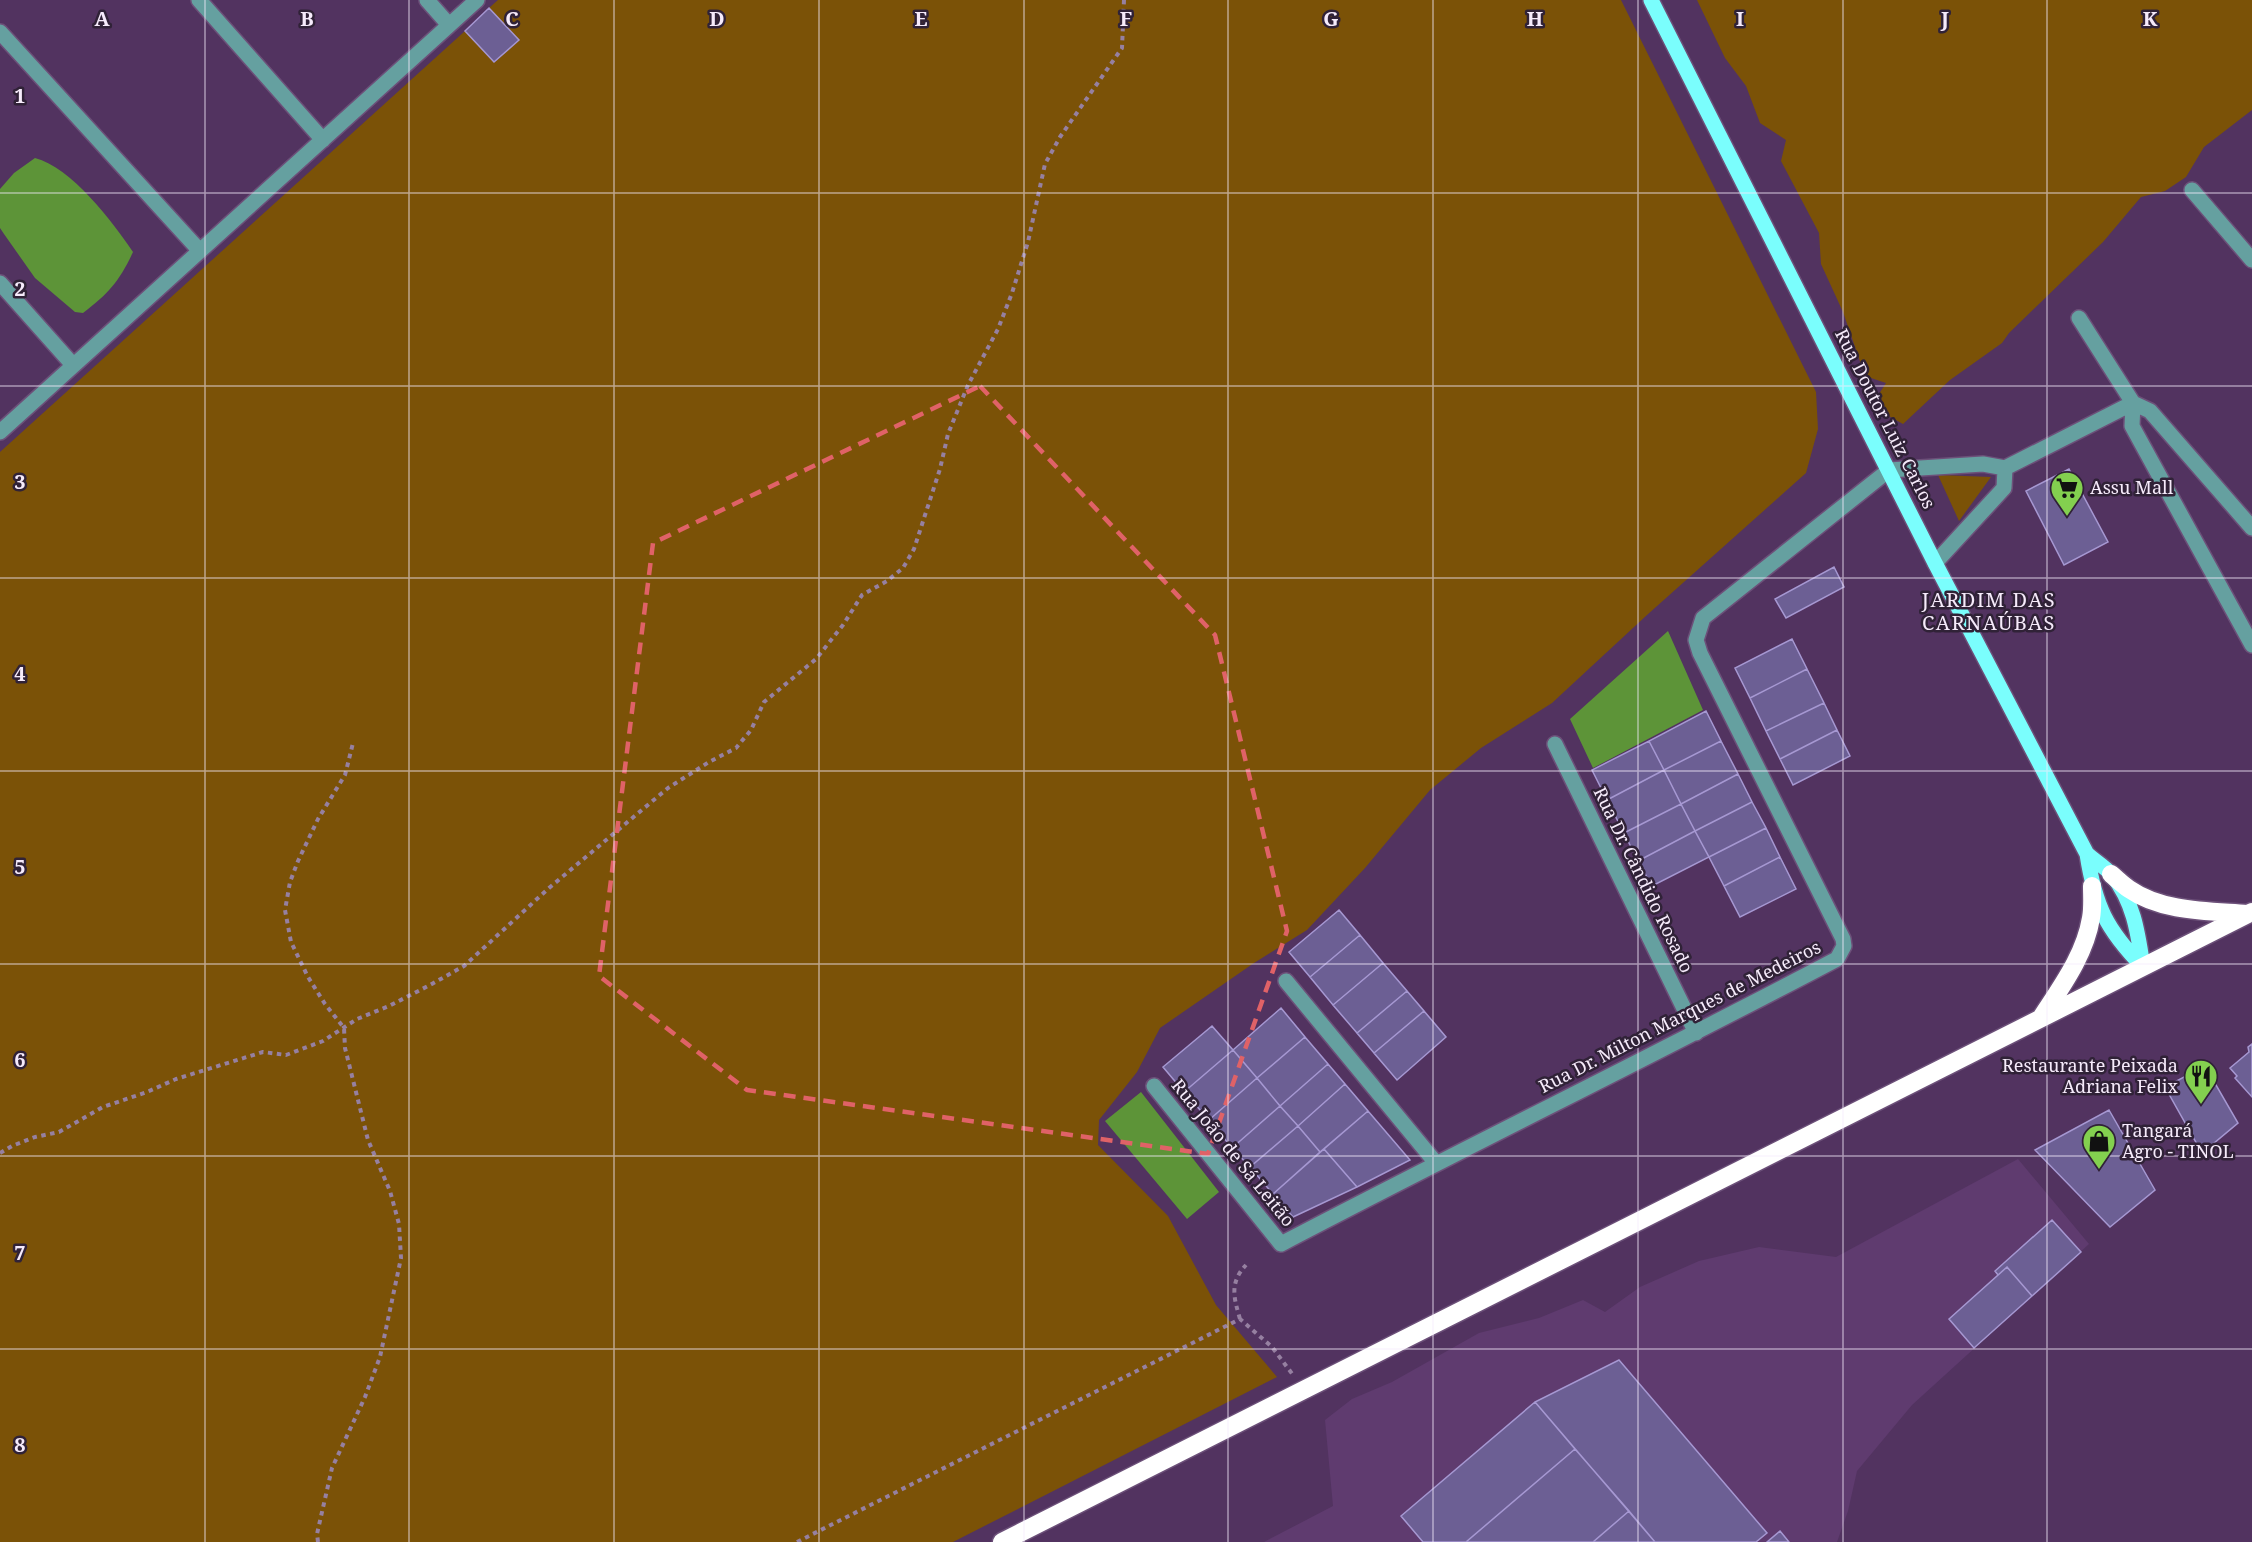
<svg xmlns="http://www.w3.org/2000/svg" width="2252" height="1542" font-family="'Noto Serif',serif">
  <style>
    .built { fill: #5f3b6f }
    .green { fill: #7b5207 }
    .water { fill: #5d9438 }
    .building { fill: #6c5f94; stroke: #a698d2; stroke-width: 1.5 }
    .lines { fill: none; stroke-linecap: round; stroke-linejoin: round }
    .minor-casing { stroke: #6c5079; stroke-width: 18 }
    .major-casing { stroke: #6c5079; stroke-width: 18 }
    .highway-casing { stroke: #6c5079; stroke-width: 21 }
    .path { stroke: #9680a1; stroke-width: 4; stroke-dasharray: 4.5 4.5; stroke-linecap: butt }
    .minor { stroke: #65a0a0; stroke-width: 15 }
    .major { stroke: #7afefd; stroke-width: 15 }
    .highway { stroke: #fff; stroke-width: 18 }
    .marked { fill: none; stroke: #e06267; stroke-width: 4.5; stroke-dasharray: 12 8; stroke-linejoin: round }
    .grid { fill: none; stroke: #f6ebfb; stroke-width: 1.5; stroke-opacity: 0.55 }
    .labels { text-anchor: middle; stroke-width: 5; stroke-linejoin: round; paint-order: stroke }
    .street-label { font-size: 18px; fill: #f6ebfb; stroke: #302237 }
    .poi-label { font-size: 18px; fill: #f6ebfb; stroke: #302237; text-anchor: start }
    .neighbourhood-label { font-size: 20px; letter-spacing: 1.5px; fill: #f6ebfb; stroke: #302237 }
    .grid-label { font-size: 20px; text-anchor: middle; font-weight: bold; fill: #f6ebfb; stroke: #302237; stroke-width: 5; stroke-linejoin: round; paint-order: stroke }
  </style>
  <rect width="100%" height="100%" fill="#523360"/>
  <path class="built" d="M 2018,1159 L 2089,1244 L 1912,1405 L 1857,1471 L 1848,1511 L 1837,1542 L 1264,1542 L 1333,1506 L 1325,1420 L 1352,1399 L 1392,1382 L 1479,1333 L 1539,1318 L 1583,1300 L 1605,1312 L 1640,1287 L 1699,1261 L 1759,1247 L 1836,1257 Z"/>
  <path class="green" d="M 498,0 L 1621,0 L 1816,392 L 1818,429 L 1806,473 L 1647,615 L 1552,703 L 1481,748 L 1430,790 L 1365,868 L 1307,930 L 1254,963 L 1160,1028 L 1137,1072 L 1099,1120 L 1098,1145 L 1168,1216 L 1216,1305 L 1277,1377 L 953,1542 L 0,1542 L 0,452 L 465,31 L 495,62 L 519,40 L 489,8 Z
    M 1697,0 L 2252,0 L 2252,110 L 2204,147 L 2186,177 L 2165,191 L 2141,197 L 2103,242 L 2009,333 L 2002,343 L 1950,380 L 1903,424 L 1887,415 L 1879,394 L 1886,383 L 1865,376 L 1843,312 L 1821,264 L 1819,233 L 1781,161 L 1786,140 L 1760,123 L 1746,86 L 1725,58 Z
    M 1938,475 L 1991,477 L 1959,521 Z"/>
  <path class="water" d="M 35,158 C 71,167 113,222 133,252 C 119,282 109,293 83,313 L 75,312 L 35,278 L 4,234 L 0,228 L 0,189 L 14,173 Z
    M 1668,631 L 1703,710 L 1593,768 L 1570,719 Z
    M 1141,1092 L 1219,1192 L 1187,1219 L 1105,1121 Z"/>
  <path class="building" d="M 489,8 L 519,40 L 494,62 L 465,31 Z
    M 2069,469 L 2108,542 L 2064,565 L 2026,491 Z
    M 1834,567 L 1844,587 L 1786,618 L 1775,599 Z
    M 1792,639 L 1807,669 L 1750,698 L 1735,668 Z
    M 1807,669 L 1824,703 L 1766,731 L 1750,698 Z
    M 1824,703 L 1837,730 L 1780,759 L 1766,731 Z
    M 1706,711 L 1721,741 L 1664,770 L 1649,741 Z
    M 1837,730 L 1850,756 L 1793,785 L 1780,759 Z
    M 1649,741 L 1664,770 L 1607,800 L 1592,770 Z
    M 1721,741 L 1738,774 L 1681,804 L 1664,770 Z
    M 1664,770 L 1681,804 L 1624,833 L 1607,800 Z
    M 1738,774 L 1752,802 L 1695,831 L 1681,804 Z
    M 1752,802 L 1766,828 L 1709,857 L 1695,831 Z
    M 1681,804 L 1695,831 L 1638,861 L 1624,833 Z
    M 1766,828 L 1780,857 L 1724,886 L 1709,857 Z
    M 1695,831 L 1709,857 L 1652,886 L 1638,861 Z
    M 1780,857 L 1796,889 L 1740,917 L 1724,886 Z
    M 1339,910 L 1360,935 L 1310,977 L 1289,952 Z
    M 1360,935 L 1383,963 L 1333,1005 L 1310,977 Z
    M 1383,963 L 1407,991 L 1357,1033 L 1333,1005 Z
    M 1407,991 L 1424,1011 L 1374,1053 L 1357,1033 Z
    M 1281,1008 L 1305,1037 L 1257,1078 L 1233,1050 Z
    M 1424,1011 L 1446,1037 L 1397,1080 L 1374,1053 Z
    M 1212,1026 L 1233,1050 L 1184,1092 L 1163,1067 Z
    M 1305,1037 L 1328,1064 L 1280,1106 L 1257,1078 Z
    M 2252,1044 L 2252,1097 L 2235,1078 L 2237,1076 L 2230,1068 L 2249,1052 L 2248,1047 Z
    M 1233,1050 L 1257,1078 L 1209,1120 L 1184,1092 Z
    M 1328,1064 L 1345,1084 L 1298,1126 L 1280,1106 Z
    M 2205,1066 L 2238,1123 L 2202,1153 L 2165,1087 Z
    M 1257,1078 L 1280,1106 L 1232,1148 L 1209,1120 Z
    M 1345,1084 L 1368,1111 L 1320,1152 L 1298,1126 Z
    M 1280,1106 L 1298,1126 L 1250,1167 L 1232,1148 Z
    M 2109,1110 L 2155,1190 L 2110,1227 L 2035,1150 Z
    M 1368,1111 L 1410,1160 L 1357,1187 L 1324,1149 Z
    M 1298,1126 L 1320,1152 L 1273,1194 L 1250,1167 Z
    M 1324,1149 L 1357,1187 L 1293,1217 L 1273,1194 Z
    M 2052,1220 L 2081,1252 L 2032,1296 L 2007,1267 L 1998,1275 L 1995,1271 Z
    M 2007,1267 L 2032,1296 L 1974,1348 L 1949,1319 Z
    M 1619,1360 L 1767,1533 L 1756,1542 L 1655,1542 L 1535,1402 Z
    M 1535,1402 L 1575,1449 L 1466,1542 L 1423,1542 L 1401,1516 Z
    M 1575,1449 L 1629,1511 L 1593,1542 L 1466,1542 Z
    M 1629,1511 L 1655,1542 L 1593,1542 Z
    M 1780,1531 L 1789,1542 L 1767,1542 Z"/>
  <g class="lines">
    <defs>
      <path id="minor" d="M 199,0 L 323,140
        M 427,0 L 449,25
        M 0,32 L 200,251
        M 2192,190 L 2252,260
        M 0,283 L 73,365
        M 2079,318 L 2133,403 L 2150,411 L 2252,528
        M 2133,403 L 2132,426 L 2252,645
        M 0,432 L 477,0
        M 1935,563 L 2004,488 L 2005,468
        M 1555,744 L 1696,1033
        M 1286,981 L 1436,1163
        M 1154,1086 L 1281,1244 C 1466,1147 1653,1056 1837,959 L 1844,946 L 1843,939 L 1700,653 L 1696,640 L 1703,618 L 1889,470 L 1983,464 L 2005,468 L 2133,403"/>
      <path id="major" d="M 1651,0 L 1935,563 L 2087,854 C 2095,906 2106,929 2143,967
        M 2087,854 C 2095,861 2105,867 2112,875 C 2134,902 2138,934 2143,967"/>
      <path id="highway" d="M 2111,874 C 2117,879 2123,885 2129,889 C 2162,912 2209,911 2247,914
        M 2041,1018 C 2061,987 2085,955 2091,918 C 2093,908 2092,896 2092,886
        M 1002,1542 L 2252,912"/>
    </defs>
    <use href="#minor" class="minor-casing"/>
    <use href="#major" class="major-casing"/>
    <use href="#highway" class="highway-casing"/>
    <path class="path" d="M 0,1153 L 12,1146 L 35,1137 L 59,1132 L 103,1107 L 147,1092 L 176,1079 L 263,1052 L 286,1055 L 323,1041 L 357,1019 L 389,1006 L 430,985 L 464,966 L 549,888 L 668,788 L 709,762 L 736,748 L 751,730 L 764,702 L 816,659 L 843,625 L 862,595 L 887,581 L 903,568 L 914,549 L 940,469 L 948,434 L 968,385 L 998,329 L 1012,293 L 1028,242 L 1045,164 L 1060,137 L 1122,48 L 1124,0
      M 1240,1319 C 1234,1298 1229,1283 1246,1265
      M 318,1542 L 317,1534 L 332,1468 L 365,1397 L 380,1357 L 401,1258 L 399,1224 L 390,1191 L 368,1140 L 345,1048 L 344,1028 L 325,1004 L 308,977 L 291,942 L 285,910 L 290,882 L 298,861 L 318,819 L 345,775 L 353,743
      M 797,1542 L 1240,1319 L 1272,1347 L 1293,1375"/>
    <use href="#minor" class="minor"/>
    <use href="#major" class="major"/>
    <use href="#highway" class="highway"/>
  </g>
  <path class="marked" d="M 980,386 L 1215,635 L 1287,931 L 1208,1154 L 747,1090 L 599,976 L 653,543 Z"/>
  <path class="grid" d="M 205,0 L 205,1542M 409,0 L 409,1542M 614,0 L 614,1542M 819,0 L 819,1542M 1024,0 L 1024,1542M 1228,0 L 1228,1542M 1433,0 L 1433,1542M 1638,0 L 1638,1542M 1843,0 L 1843,1542M 2047,0 L 2047,1542M 0,193 L 2252,193M 0,386 L 2252,386M 0,578 L 2252,578M 0,771 L 2252,771M 0,964 L 2252,964M 0,1156 L 2252,1156M 0,1349 L 2252,1349"/>
  <defs>
    <symbol id="supermarket-pin" viewBox="-11 -11 22 30"><path d="M0 17L-7.5 6A9.5 9.5 0 1 1 7.5 6Z" fill="#83d04f" stroke="#302237"/><path d="M-6-5.5h2.5l.6 2H6L4.5 2H-2.5L-4.4-4H-6ZM-1.5 3.2a1.3 1.3 0 1 0 .1 0ZM3 3.2a1.3 1.3 0 1 0 .1 0Z" fill="#111"/></symbol>
    <symbol id="restaurant-pin" viewBox="-11 -11 22 30"><path d="M0 17L-7.5 6A9.5 9.5 0 1 1 7.5 6Z" fill="#83d04f" stroke="#302237"/><path d="M-5-6h1v4h1v-4h1v4h1v-4h1v5L-1.5 .5V6h-2V.5L-5-1ZM5-6V6H3V1.5H1.5Q1.5-4 5-6Z" fill="#111"/></symbol>
    <symbol id="shop-pin" viewBox="-11 -11 22 30"><path d="M0 17L-7.5 6A9.5 9.5 0 1 1 7.5 6Z" fill="#83d04f" stroke="#302237"/><path d="M-5-2.5h2.3a2.7 3.5 0 0 1 5.4 0H5L5.5 6h-11ZM-1.5-2.5h3a1.5 2.3 0 0 0-3 0Z" fill="#111"/></symbol>
  </defs>
  <g fill-rule="evenodd">
    <use href="#supermarket-pin" x="2048" y="469" width="38" height="52"/>
    <use href="#restaurant-pin" x="2182" y="1057" width="38" height="52"/>
    <use href="#shop-pin" x="2080" y="1122" width="38" height="52"/>
  </g>
  <g class="labels">
    <g class="street-label">
      <text transform="translate(1885 419) rotate(63)" y="6">Rua Doutor Luiz Carlos</text>
      <text transform="translate(1643 880) rotate(64)" y="6">Rua Dr. Cândido Rosado</text>
      <text transform="translate(1680 1017) rotate(-27)" y="6">Rua Dr. Milton Marques de Medeiros</text>
      <text transform="translate(1233 1153) rotate(51)" y="6">Rua João de Sá Leitão</text>
    </g>
    <g class="poi-label">
      <text x="2090" y="494">Assu Mall</text>
      <text x="2178" y="1072" text-anchor="end">Restaurante Peixada<tspan x="2178" dy="21">Adriana Felix</tspan></text>
      <text x="2122" y="1137">Tangará<tspan x="2122" dy="21">Agro - TINOL</tspan></text>
    </g>
    <g class="neighbourhood-label">
      <text x="1989" y="607">JARDIM DAS<tspan x="1989" dy="23">CARNAÚBAS</tspan></text>
    </g>
  </g>
  <g class="grid-label">
    <text x="102" y="26">A</text>
    <text x="307" y="26">B</text>
    <text x="512" y="26">C</text>
    <text x="717" y="26">D</text>
    <text x="921" y="26">E</text>
    <text x="1126" y="26">F</text>
    <text x="1331" y="26">G</text>
    <text x="1535" y="26">H</text>
    <text x="1740" y="26">I</text>
    <text x="1945" y="26">J</text>
    <text x="2150" y="26">K</text>
    <text x="20" y="103">1</text>
    <text x="20" y="296">2</text>
    <text x="20" y="489">3</text>
    <text x="20" y="681">4</text>
    <text x="20" y="874">5</text>
    <text x="20" y="1067">6</text>
    <text x="20" y="1260">7</text>
    <text x="20" y="1452">8</text>
  </g>
</svg>
